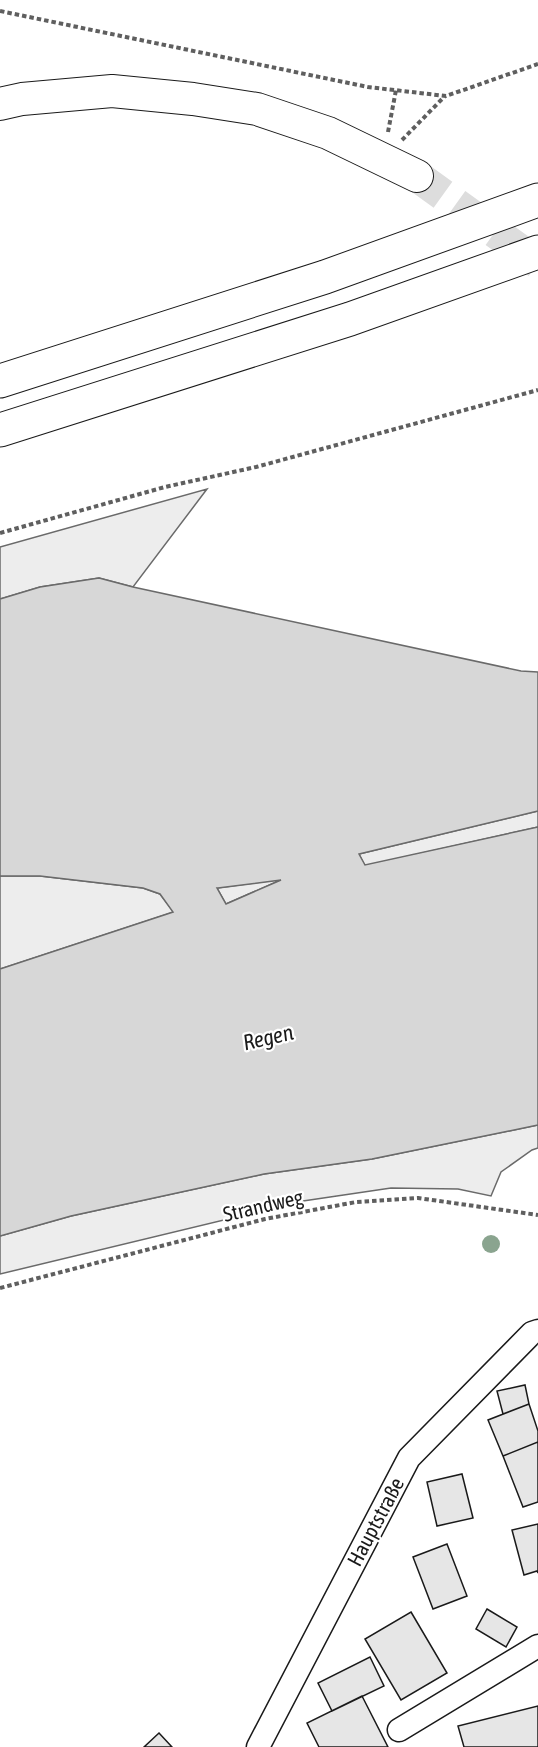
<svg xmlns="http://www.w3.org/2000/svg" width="538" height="1747" font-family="'Asap Condensed',sans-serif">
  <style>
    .built { fill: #ededed; stroke: #6a6a6a; stroke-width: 1.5 }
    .water { fill: #d7d7d7; stroke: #6a6a6a; stroke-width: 1.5; fill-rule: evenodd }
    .building { fill: #e6e6e6; stroke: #1a1a1a; stroke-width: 1.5 }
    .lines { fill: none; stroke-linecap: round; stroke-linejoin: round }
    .secondary-tunnel { stroke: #ddd; stroke-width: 32; stroke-dasharray: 32 16; stroke-linecap: butt }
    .street-casing { stroke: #1a1a1a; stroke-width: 25 }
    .secondary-casing { stroke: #1a1a1a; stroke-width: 34 }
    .highway-casing { stroke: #1a1a1a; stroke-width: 35 }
    .path { stroke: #5f5f5f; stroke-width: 4; stroke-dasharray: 4.5 3; stroke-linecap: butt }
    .street { stroke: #fff; stroke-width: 22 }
    .secondary { stroke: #fff; stroke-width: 32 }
    .highway { stroke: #fff; stroke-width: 33 }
    .tree { fill: #8aa48f }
    .labels { text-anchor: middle; stroke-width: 4.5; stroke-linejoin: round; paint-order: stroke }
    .street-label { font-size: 21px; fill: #1a1a1a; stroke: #fff }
    .water-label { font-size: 22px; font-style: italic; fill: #1a1a1a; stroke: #fff }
  </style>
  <rect width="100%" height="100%" fill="#fff"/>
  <path class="built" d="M 207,489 L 133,587 L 99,578 L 40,587 L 0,599 L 0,547 Z
    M 538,811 L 538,827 L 365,866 L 359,854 Z
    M 0,876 L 40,876 L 143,888 L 160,894 L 174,912 L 0,969 Z
    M 283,879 L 226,904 L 217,888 Z
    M 538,1125 L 538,1148 L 532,1150 L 501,1172 L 491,1196 L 458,1189 L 391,1188 L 303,1201 L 0,1274 L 0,1236 L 71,1216 L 264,1174 L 372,1159 Z"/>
  <path class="water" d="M 99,578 L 133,587 L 521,671 L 538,672 L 538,811 L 359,854 L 365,865 L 538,827 L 538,1125 L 372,1159 L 264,1174 L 71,1216 L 0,1236 L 0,969 L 173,912 L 160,894 L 143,888 L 40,876 L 0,876 L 0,599 L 40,587 ZM 281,880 L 226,904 L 217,888 L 218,888 Z"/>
  <path class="building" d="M 525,1385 L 529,1404 L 503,1414 L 497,1391 Z
    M 529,1404 L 538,1431 L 538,1442 L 503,1456 L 488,1420 Z
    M 538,1442 L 538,1502 L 523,1507 L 503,1456 Z
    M 462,1474 L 473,1518 L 437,1526 L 427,1482 Z
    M 538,1524 L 538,1573 L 537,1571 L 524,1575 L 512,1530 Z
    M 447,1544 L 467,1596 L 433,1609 L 413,1557 Z
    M 487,1609 L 517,1627 L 506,1647 L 476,1629 Z
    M 411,1612 L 447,1673 L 401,1700 L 365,1639 Z
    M 370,1657 L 384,1686 L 332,1711 L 318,1683 Z
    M 362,1696 L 388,1747 L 319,1747 L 307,1723 Z
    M 538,1706 L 538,1747 L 464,1747 L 458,1726 Z
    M 159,1733 L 172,1747 L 144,1747 Z"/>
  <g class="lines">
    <path class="secondary-tunnel" d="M 417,176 L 538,263"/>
    <defs>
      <path id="street" d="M 399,1730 L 538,1646
        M 258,1747 L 409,1458 L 532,1333 L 538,1331"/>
      <path id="secondary" d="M 0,104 L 22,99 L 112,91 L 193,99 L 257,109 L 328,133 L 417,176"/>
      <path id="highway" d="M 0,381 L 325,277 L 538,200
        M 0,430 L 350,319 L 538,252"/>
    </defs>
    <use href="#street" class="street-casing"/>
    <use href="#secondary" class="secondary-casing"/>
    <use href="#highway" class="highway-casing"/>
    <path class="path" d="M 0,11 L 368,87 L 446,96 L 538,64
      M 388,132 L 396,90
      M 402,140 L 445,96
      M 0,533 L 165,487 L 256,467 L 538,390
      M 0,1288 L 265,1219 L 356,1202 L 418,1198 L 538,1215"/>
    <use href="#street" class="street"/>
    <use href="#secondary" class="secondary"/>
    <use href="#highway" class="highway"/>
  </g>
  <circle class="tree" cx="491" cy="1244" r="9"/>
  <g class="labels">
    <g class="street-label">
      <text transform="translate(263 1206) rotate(-13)" y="7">Strandweg</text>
      <text transform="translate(376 1522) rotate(-62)" y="7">Hauptstraße</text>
    </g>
    <g class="water-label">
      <text transform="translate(268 1037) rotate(-13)" y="8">Regen</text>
    </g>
  </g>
</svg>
